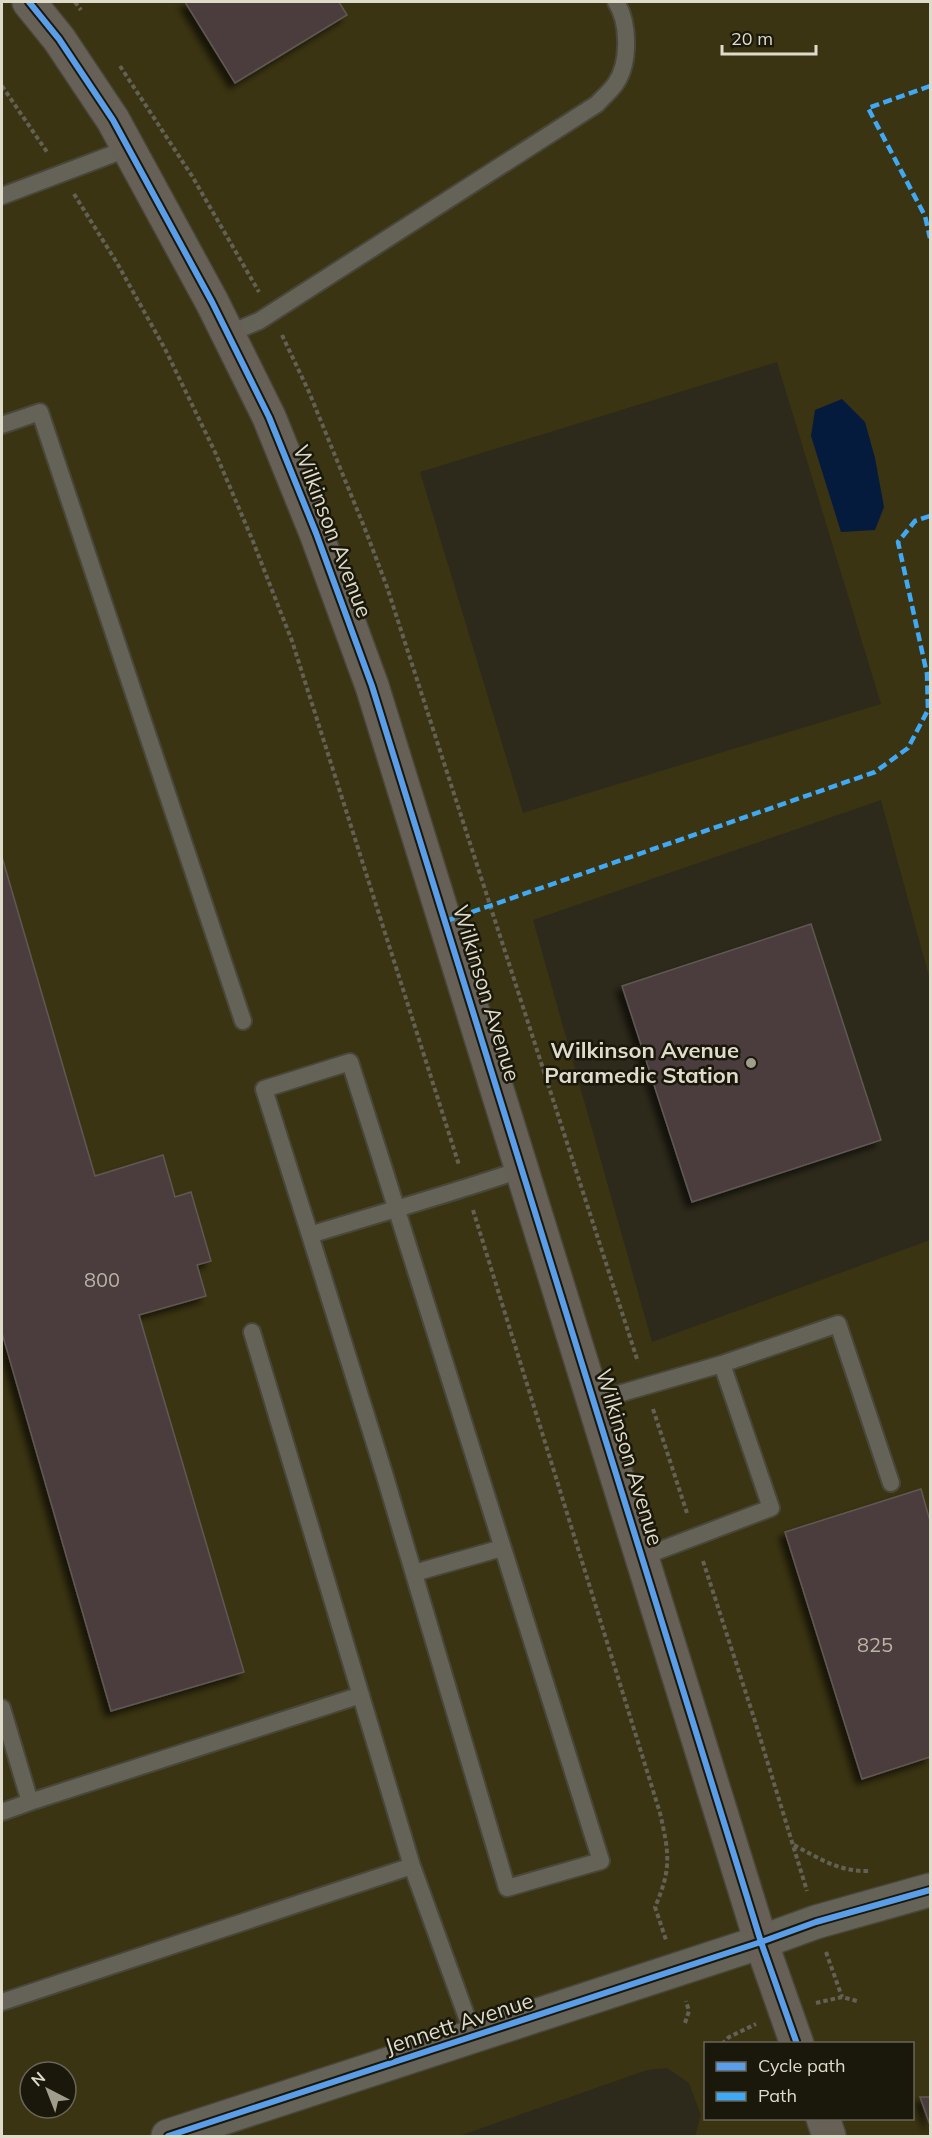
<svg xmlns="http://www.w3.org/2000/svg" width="932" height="2138" font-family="Mulish,sans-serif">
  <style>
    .built { fill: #3b3412; fill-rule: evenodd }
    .water { fill: #041b3d }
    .building { fill: #4c3d3c; stroke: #605854; stroke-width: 1.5; filter: url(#shadow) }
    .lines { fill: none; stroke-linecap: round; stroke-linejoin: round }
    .lane-casing { stroke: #49463a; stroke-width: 20 }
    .street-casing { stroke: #49463a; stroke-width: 36 }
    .secondary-casing { stroke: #49463a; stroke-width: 36 }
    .path { stroke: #636055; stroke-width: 4; stroke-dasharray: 4.5 3; stroke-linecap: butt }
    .lane { stroke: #656358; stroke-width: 16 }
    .street { stroke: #656358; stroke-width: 33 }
    .secondary { stroke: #666056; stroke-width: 33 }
    .quiet { stroke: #3fa9f5; stroke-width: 4.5; stroke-dasharray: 9 4.5; stroke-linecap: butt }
    .cycleway-casing { stroke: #1a170b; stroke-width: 10 }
    .cycleway { stroke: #5a9eea; stroke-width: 6 }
    .poi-dot { fill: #a19d8d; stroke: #1a170b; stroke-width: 2 }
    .labels { text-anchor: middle; stroke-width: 5; stroke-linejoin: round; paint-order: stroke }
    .number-label { font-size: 20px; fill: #bab4a7 }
    .street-label { font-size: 22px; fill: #dfdbcb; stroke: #1a170b }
    .poi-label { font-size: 22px; font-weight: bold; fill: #dfdbcb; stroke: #1a170b; text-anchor: end }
  </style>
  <defs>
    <filter id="shadow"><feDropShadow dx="-5.5" dy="5.5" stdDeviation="3" flood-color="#0009"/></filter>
  </defs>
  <rect width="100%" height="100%" fill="#2d2a1b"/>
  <path class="built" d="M 2,2 L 930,2 L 930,980 L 881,800 L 533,920 L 652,1342 L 930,1240 L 930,2136 L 695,2136 L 701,2115 L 689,2083 L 667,2068 L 647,2070 L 459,2136 L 2,2136 ZM 777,362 L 881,704 L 523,813 L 420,472 ZM 706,2044 L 912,2044 L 912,2118 L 706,2118 ZM 30,2072 L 66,2072 L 66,2108 L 30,2108 Z"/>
  <path class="water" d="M 842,399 L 865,422 L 875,458 L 884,507 L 875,530 L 841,532 L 811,436 L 815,410 Z"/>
  <path class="building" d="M 185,2 L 339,2 L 347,15 L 235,83 Z
    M 2,857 L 95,1176 L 163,1155 L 175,1197 L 191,1192 L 211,1261 L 197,1265 L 206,1296 L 139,1315 L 244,1672 L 111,1711 L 2,1333 Z
    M 811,924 L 881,1140 L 692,1202 L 622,986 Z
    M 921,1489 L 930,1521 L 930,1757 L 862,1779 L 785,1532 Z
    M 920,2097 L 930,2097 L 930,2125 Z"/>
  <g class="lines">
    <defs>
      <path id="lane" d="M 2,196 L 129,148
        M 228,334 L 259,321 L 597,104 C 603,97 611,91 616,83 C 630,62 629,22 616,2
        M 2,425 L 40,412 L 243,1021
        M 310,1235 L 384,1473 L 507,1888 L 601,1861 C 517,1595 435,1328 350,1062 L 264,1089 L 310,1235 C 381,1213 453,1193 523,1169
        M 252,1332 L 412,1866
        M 722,1364 L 838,1324 L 891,1483
        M 594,1401 L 722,1364 L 771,1508 L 642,1557
        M 414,1573 L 502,1548
        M 2,1708 L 30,1802 L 361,1695
        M 2,1812 L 30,1802
        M 2,2002 L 412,1866 L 474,2037"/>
      <path id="street" d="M 168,2136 L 761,1942 L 816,1922 L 930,1890"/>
      <path id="secondary" d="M 29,2 L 59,39 L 113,120 L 212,302 L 269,417 L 316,533 L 372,686 L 761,1942 L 797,2044
        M 823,2118 L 829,2136"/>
    </defs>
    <use href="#lane" class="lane-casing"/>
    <use href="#street" class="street-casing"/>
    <use href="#secondary" class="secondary-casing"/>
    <path class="path" d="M 75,2 L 81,10
      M 120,66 L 192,176 L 259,292
      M 2,86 L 47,152
      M 74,194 L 117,263 L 165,349 L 215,452 L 252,539 L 292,641 L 459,1165
      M 282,335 L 309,392 L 365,529 L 387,587 L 638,1362
      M 473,1210 L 660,1813 C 669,1853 672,1868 655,1907 L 666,1940
      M 653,1409 L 687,1513
      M 703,1561 L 754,1718 L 807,1891
      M 794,1845 C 818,1858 840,1872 868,1871
      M 826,1952 L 842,1997
      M 816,2003 L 842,1997 L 857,2001
      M 685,2023 L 689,2011 L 686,2001
      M 722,2044 L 729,2037 L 756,2024"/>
    <use href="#lane" class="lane"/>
    <use href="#street" class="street"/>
    <use href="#secondary" class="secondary"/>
    <path class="quiet" d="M 930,86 L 868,108 L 925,216 L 930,238
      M 446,921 L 875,772 L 908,748 L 928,710 L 927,674 L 898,542 L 915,521 L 930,516"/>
    <defs>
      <path id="cycleway" d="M 29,2 L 59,39 L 113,120 L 212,302 L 269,417 L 316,533 L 372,686 L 761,1942 L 797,2044
        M 168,2136 L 761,1942 L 816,1922 L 930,1890"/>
    </defs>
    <use href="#cycleway" class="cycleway-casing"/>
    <use href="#cycleway" class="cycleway"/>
  </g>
  <circle class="poi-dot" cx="751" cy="1063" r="6"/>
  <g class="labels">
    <g class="number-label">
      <text x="102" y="1287">800</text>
      <text x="875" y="1652">825</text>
    </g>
    <g class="street-label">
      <text transform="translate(333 531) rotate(69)" y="8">Wilkinson Avenue</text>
      <text transform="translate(487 993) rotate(73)" y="8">Wilkinson Avenue</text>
      <text transform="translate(630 1457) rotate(73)" y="8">Wilkinson Avenue</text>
      <text transform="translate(459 2023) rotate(-18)" y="8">Jennett Avenue</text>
    </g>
    <g class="poi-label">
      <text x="739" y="1058">Wilkinson Avenue<tspan x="739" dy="25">Paramedic Station</tspan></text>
    </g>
  </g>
  <rect width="932" height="2138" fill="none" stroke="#dfdbcb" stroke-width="6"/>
  <rect x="704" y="2042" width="210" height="78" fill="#1a170b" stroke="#696558" stroke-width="1.5"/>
  <rect x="716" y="2062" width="30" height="9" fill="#5a9eea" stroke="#696558" stroke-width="1.5"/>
  <text x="758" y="2072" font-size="18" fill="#dfdbcb">Cycle path</text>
  <rect x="716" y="2092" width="30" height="9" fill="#3fa9f5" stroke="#696558" stroke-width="1.5"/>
  <text x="758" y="2102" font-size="18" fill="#dfdbcb">Path</text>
  <g transform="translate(48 2090) rotate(318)"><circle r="28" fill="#1a170b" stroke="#696558" stroke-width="1.5"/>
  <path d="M0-4.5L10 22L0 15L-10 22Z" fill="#a19d8d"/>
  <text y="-9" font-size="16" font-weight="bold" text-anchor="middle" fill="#dfdbcb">N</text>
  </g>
  <path d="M722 45v9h94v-9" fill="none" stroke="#dfdbcb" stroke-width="3"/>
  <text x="731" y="45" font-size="18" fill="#dfdbcb" stroke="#1a170b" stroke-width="4.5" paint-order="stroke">20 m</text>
</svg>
